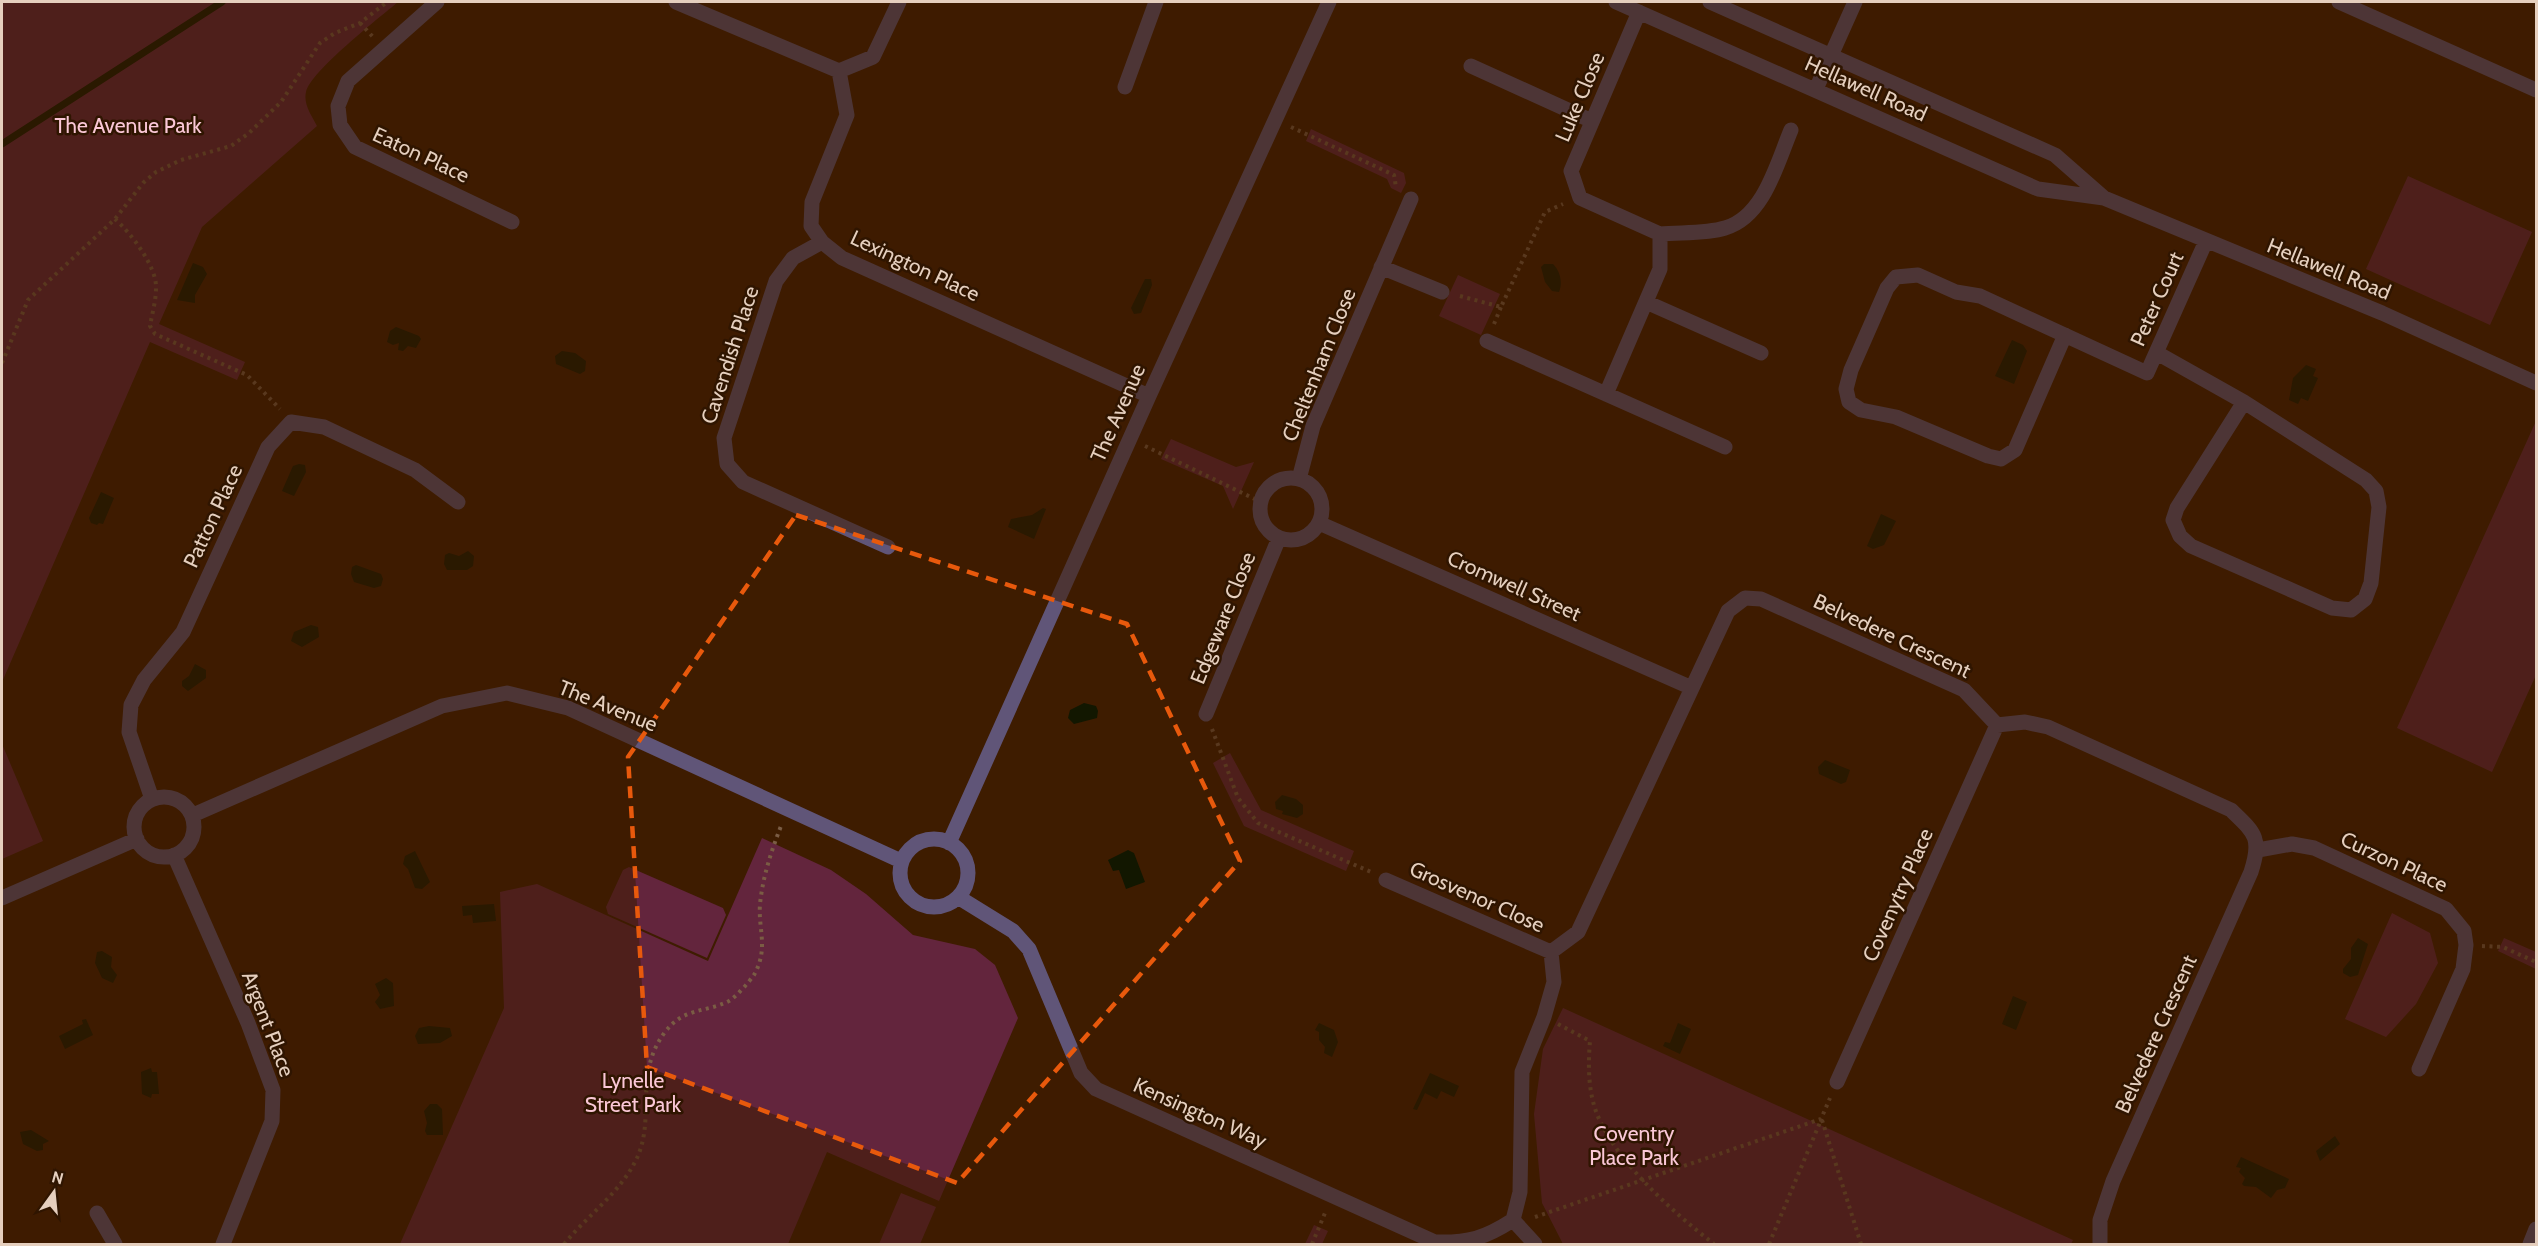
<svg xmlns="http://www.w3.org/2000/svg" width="2538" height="1246" font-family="Cabin,sans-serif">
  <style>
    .green { fill: #63253d }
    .water { fill: #121700 }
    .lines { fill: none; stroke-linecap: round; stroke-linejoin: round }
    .stream { stroke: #121700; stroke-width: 7 }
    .path { stroke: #7a5c44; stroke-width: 4; stroke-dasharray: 3 4.5; stroke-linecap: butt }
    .minor { stroke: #605578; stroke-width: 15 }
    .marked { fill: none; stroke: #e8590c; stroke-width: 4.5; stroke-dasharray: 12 8; stroke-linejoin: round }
    .labels { text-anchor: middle; stroke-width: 5; stroke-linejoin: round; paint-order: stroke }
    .street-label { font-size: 21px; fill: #e5cfbe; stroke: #2f1500 }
    .park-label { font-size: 21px; fill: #fac7d6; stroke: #2f1500 }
  </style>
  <rect width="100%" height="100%" fill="#3e1c00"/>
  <path class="green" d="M 2,2 L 398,2 C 379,18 311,71 306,92 C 303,104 312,116 317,126 L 202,227 L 159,324 L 245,362 L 237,380 L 150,342 L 2,682 Z
    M 1311,129 L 1404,173 L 1406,183 L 1401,193 L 1391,188 L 1387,179 L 1306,141 Z
    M 2408,176 L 2532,232 L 2490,325 L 2366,269 Z
    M 1458,275 L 1500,294 L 1481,335 L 1439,316 Z
    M 2536,421 L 2536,675 L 2492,772 L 2397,728 Z
    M 1171,439 L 1236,467 L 1254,462 L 1233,509 L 1223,486 L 1161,459 Z
    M 2,744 L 43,841 L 2,859 Z
    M 1230,753 L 1261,810 L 1354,851 L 1346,871 L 1244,826 L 1213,763 Z
    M 762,838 L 831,870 L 866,894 L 913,935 L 975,949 L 995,965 L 1018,1018 L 939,1201 L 827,1152 L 788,1244 L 400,1244 L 504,1008 L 500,892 L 537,884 L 708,961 Z
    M 629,867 L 723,908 L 726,915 L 707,958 L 608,914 L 606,907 L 623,870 Z
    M 2392,913 L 2430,933 L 2438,963 L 2416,1004 L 2386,1037 L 2345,1019 Z
    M 2504,938 L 2536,952 L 2536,969 L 2498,951 Z
    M 1563,1008 L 2073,1240 L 2071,1244 L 1563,1244 L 1542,1203 L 1534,1114 L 1543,1049 Z
    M 901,1193 L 936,1207 L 920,1244 L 879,1244 Z
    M 1314,1225 L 1328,1231 L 1322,1244 L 1305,1244 Z"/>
  <path class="water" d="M 193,263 L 203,267 L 207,274 L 195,295 L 195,303 L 177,300 Z
    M 1544,264 L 1553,264 C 1560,271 1563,282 1559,292 L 1552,291 L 1545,282 L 1541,267 Z
    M 1145,279 L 1151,279 L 1152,285 L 1141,313 L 1134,314 L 1131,308 Z
    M 396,327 L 419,336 L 421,339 L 416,348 L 408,346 L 403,351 L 398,350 L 399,343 L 393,345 L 387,342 L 390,331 Z
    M 2012,340 L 2023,345 L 2027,351 L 2014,384 L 1995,376 Z
    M 562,351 L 575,353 L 586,361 L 585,371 L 580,374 L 556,364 L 555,356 Z
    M 2306,365 L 2316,369 L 2313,376 L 2318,378 L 2308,401 L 2301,398 L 2298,404 L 2289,400 L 2293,378 Z
    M 299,464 L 305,465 L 306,472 L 294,496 L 282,491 L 293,466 Z
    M 101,492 L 114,498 L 103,524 L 99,523 L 97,525 L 91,523 L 89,518 Z
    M 1043,508 L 1046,509 L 1034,539 L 1008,527 L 1011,519 L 1032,515 Z
    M 1881,514 L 1896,521 L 1884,545 L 1873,549 L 1867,546 Z
    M 468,551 L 474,556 L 473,566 L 467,570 L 447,570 L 444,564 L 445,555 L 449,553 L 459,556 Z
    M 356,565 L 381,574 L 383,579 L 381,586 L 374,588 L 354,582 L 351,574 L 352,567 Z
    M 311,625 L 318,627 L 319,637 L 302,647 L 291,641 L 294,632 Z
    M 195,664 L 206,670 L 206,678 L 188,691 L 182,686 L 182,681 L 189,676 Z
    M 1084,703 L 1096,706 L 1098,711 L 1097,718 L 1074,724 L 1068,718 L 1070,710 Z
    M 1825,760 L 1850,770 L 1846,782 L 1841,784 L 1819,774 L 1818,767 Z
    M 1282,795 L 1296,799 L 1303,805 L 1303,814 L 1297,818 L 1282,814 L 1283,811 L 1276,809 L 1275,802 Z
    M 1128,850 L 1134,853 L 1145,882 L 1126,889 L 1119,870 L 1113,871 L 1108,860 Z
    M 415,851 L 430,882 L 422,889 L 415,888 L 408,869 L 403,864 L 405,856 Z
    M 494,904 L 496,921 L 473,923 L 472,915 L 463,916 L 462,906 Z
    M 2358,938 L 2368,944 L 2358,975 L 2350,977 L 2343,973 L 2343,969 L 2351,959 L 2351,948 Z
    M 102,951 L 112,957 L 111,967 L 117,975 L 113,983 L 102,978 L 95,963 L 97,952 Z
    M 386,978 L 393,983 L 394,1006 L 380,1009 L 375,1002 L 380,995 L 375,984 Z
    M 2013,996 L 2027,1002 L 2016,1030 L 2002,1024 Z
    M 86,1019 L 93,1035 L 65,1049 L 59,1036 L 83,1024 L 82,1020 Z
    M 1319,1023 L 1334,1030 L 1338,1042 L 1332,1057 L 1324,1053 L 1325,1047 L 1319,1040 L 1319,1032 L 1315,1030 Z
    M 1678,1023 L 1691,1029 L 1680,1054 L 1663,1046 L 1665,1042 L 1670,1043 Z
    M 429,1026 L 450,1028 L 452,1036 L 440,1043 L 418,1044 L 415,1036 L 419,1028 Z
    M 151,1068 L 152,1072 L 157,1072 L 159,1094 L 152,1094 L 151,1098 L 142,1094 L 141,1072 Z
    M 1430,1073 L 1459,1086 L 1454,1097 L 1441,1091 L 1437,1099 L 1425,1093 L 1417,1110 L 1413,1109 Z
    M 430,1104 L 437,1104 L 442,1109 L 443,1135 L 427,1135 L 425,1131 L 427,1123 L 424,1111 Z
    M 31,1130 L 49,1141 L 43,1144 L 43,1150 L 37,1151 L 23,1144 L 20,1132 Z
    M 2335,1136 L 2340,1144 L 2320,1161 L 2316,1151 Z
    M 2241,1157 L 2289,1179 L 2285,1188 L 2277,1190 L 2271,1198 L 2256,1187 L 2244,1186 L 2242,1184 L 2245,1178 L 2239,1172 L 2241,1168 L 2236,1167 Z"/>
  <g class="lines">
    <path class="stream" d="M 2,144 L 222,2"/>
    <path class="path" d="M 360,23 L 373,37
      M 1291,127 L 1394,175 L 1396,187
      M 115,219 C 131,233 157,267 156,288 C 156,301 152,314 150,326 L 155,334 L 247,375 L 280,409
      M 1460,296 L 1501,307 L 1545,212 L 1563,204
      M 1494,324 L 1501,307
      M 2,363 L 28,300 L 115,219 L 143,183 L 156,172 L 181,160 L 231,146 L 249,133 L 281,102 L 320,43 L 335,33 L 360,23 L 387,2
      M 1145,446 L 1261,502
      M 1212,729 L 1238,798 L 1258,823 L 1371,872
      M 2482,946 L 2503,947 L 2536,962
      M 1558,1024 L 1590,1041 C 1588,1065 1588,1091 1597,1114 C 1616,1162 1674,1213 1714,1244
      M 1822,1120 L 1861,1244
      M 1535,1217 L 1821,1119 L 1830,1098
      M 564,1244 C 588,1215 621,1192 637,1158 C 656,1116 633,1075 665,1032 C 684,1007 705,1013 729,1001 C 736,997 749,982 754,975 C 769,948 758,930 760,904 C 763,876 771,852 781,826
      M 1312,1244 L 1325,1213
      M 1769,1244 L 1821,1120"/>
    <path class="minor" d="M 437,2 L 348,81 L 338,106 L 340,125 L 355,147 L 512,222
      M 676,2 L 839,71
      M 899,2 L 873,57 L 839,71 L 847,115 L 812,202 L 811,226 L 822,242 L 842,258 L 1149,396
      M 1616,2 L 2038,189 L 2104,198 L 2382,313 L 2536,383
      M 1710,2 L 2055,155 L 2104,198
      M 2339,2 L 2536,90
      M 1471,66 L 1592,121
      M 1125,87 L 1156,2
      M 1816,89 L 1855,2
      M 1660,234 C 1680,232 1706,234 1725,228 C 1764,217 1777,163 1791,130
      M 822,242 L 793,258 L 776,281 L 724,438 L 727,464 L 743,482 L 888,547
      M 1381,267 L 1442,292
      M 1646,302 L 1761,353
      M 2065,335 L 2015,450 L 2001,459 L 1988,456 L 1896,417 L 1861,410 L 1849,402 L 1846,389 L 1851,370 L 1887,288 L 1896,277 L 1918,275 L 1956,292 L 1980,296 L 2147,373 L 2206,241
      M 1487,341 L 1725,447
      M 2157,353 L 2244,402 L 2366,480 L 2376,491 L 2379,507 L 2371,583 L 2365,599 L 2351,610 L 2332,608 L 2191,546 L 2180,536 L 2173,520 L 2177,508 L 2244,402
      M 1606,394 L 1660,269 L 1660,234 L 1580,198 L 1571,171 L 1639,12
      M1260 509a31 31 0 1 1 62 0a31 31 0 1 1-62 0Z
      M 1299,479 L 1313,426 L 1411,199
      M 1319,523 L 1692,688
      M 1206,714 L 1279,538
      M 1997,725 L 2025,722 L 2048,727 L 2231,810 C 2255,833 2262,838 2251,872 L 2113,1181 L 2100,1220 L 2100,1244
      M134 827a30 30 0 1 1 60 0a30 30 0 1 1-60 0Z
      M 152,799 L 129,732 L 131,705 L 144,680 L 183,632 L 268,447 L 291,422 L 324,427 L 415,470 L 458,502
      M 193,815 L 442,706 L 507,693 L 568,708 L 901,861
      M900 873a34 34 0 1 1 68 0a34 34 0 1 1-68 0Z
      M 949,843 L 1149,396 L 1329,2
      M 2258,850 L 2292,844 L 2314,848 L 2446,909 L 2464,931 L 2466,945 L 2463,969 L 2419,1069
      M 174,855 L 248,1023 L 273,1090 L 272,1121 L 223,1244
      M 1386,880 L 1551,952
      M 958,897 L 1013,931 L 1029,949 L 1081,1073 L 1096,1089 L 1435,1242 C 1469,1243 1485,1238 1513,1220
      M 2,898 L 137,839
      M 1837,1082 L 1997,725
      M 97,1213 L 115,1244
      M 1535,1244 L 1513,1220 L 1520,1192 L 1522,1072 L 1544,1017 L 1554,982 L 1551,952 L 1578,932 L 1728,611 L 1745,598 L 1761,599 L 1964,690 L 1997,725
      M 2530,1244 L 2536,1229"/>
  </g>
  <path d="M0 0H2538V1246H0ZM 796,515 L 1127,624 L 1240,861 L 957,1183 L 647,1067 L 628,757 Z" fill="#3e1c00" fill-opacity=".55" fill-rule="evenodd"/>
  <path class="marked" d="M 796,515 L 1127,624 L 1240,861 L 957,1183 L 647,1067 L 628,757 Z"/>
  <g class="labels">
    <g class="street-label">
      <text transform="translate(1866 89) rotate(24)" y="7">Hellawell Road</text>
      <text transform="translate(1580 97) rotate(-67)" y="7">Luke Close</text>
      <text transform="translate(421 155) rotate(25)" y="7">Eaton Place</text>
      <text transform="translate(915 266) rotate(25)" y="7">Lexington Place</text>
      <text transform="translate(2329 269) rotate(22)" y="7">Hellawell Road</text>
      <text transform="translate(2157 299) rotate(-66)" y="7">Peter Court</text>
      <text transform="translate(730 355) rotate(-72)" y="7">Cavendish Place</text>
      <text transform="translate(1319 365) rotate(-68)" y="7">Cheltenham Close</text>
      <text transform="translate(1118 413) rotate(-66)" y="7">The Avenue</text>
      <text transform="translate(213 516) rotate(-65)" y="7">Patton Place</text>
      <text transform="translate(1514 586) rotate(24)" y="7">Cromwell Street</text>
      <text transform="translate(1223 618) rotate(-68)" y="7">Edgeware Close</text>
      <text transform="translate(1892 636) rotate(25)" y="7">Belvedere Crescent</text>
      <text transform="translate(608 706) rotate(22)" y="7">The Avenue</text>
      <text transform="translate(2394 862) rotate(25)" y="7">Curzon Place</text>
      <text transform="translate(1898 895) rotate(-66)" y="7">Covenytry Place</text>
      <text transform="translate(1477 897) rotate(24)" y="7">Grosvenor Close</text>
      <text transform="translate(268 1024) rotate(69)" y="7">Argent Place</text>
      <text transform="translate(2156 1034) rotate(-66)" y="7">Belvedere Crescent</text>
      <text transform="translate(1200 1113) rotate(24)" y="7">Kensington Way</text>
    </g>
    <g class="park-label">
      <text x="128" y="133">The Avenue Park</text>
      <text x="633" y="1088">Lynelle<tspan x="633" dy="24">Street Park</tspan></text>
      <text x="1634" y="1141">Coventry<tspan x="1634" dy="24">Place Park</tspan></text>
    </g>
  </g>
  <rect width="2538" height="1246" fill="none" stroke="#e5cfbe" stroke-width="6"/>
  <g transform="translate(54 1192) rotate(15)" stroke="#2f1500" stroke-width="4.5" paint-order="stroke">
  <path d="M0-4.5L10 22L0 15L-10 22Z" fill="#e5cfbe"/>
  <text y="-9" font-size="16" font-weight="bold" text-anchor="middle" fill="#e5cfbe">N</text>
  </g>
</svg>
